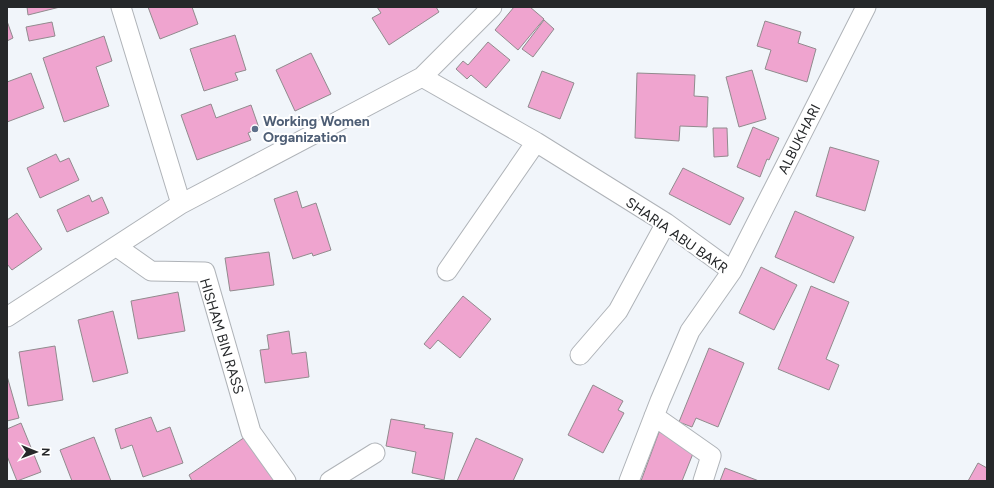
<svg xmlns="http://www.w3.org/2000/svg" width="994" height="488" font-family="Figtree,sans-serif">
  <style>
    .building { fill: #efa4cf; stroke: #918b8e }
    .lines { fill: none; stroke-linecap: round; stroke-linejoin: round }
    .minor-casing { stroke: #afb3b8; stroke-width: 21 }
    .minor { stroke: #fff; stroke-width: 19 }
    .service-dot { fill: #5c6f8a; stroke: #fff; stroke-width: 1.5 }
    .labels { text-anchor: middle; stroke-width: 4; stroke-linejoin: round; paint-order: stroke }
    .service-label { font-size: 14px; font-weight: bold; fill: #4e5e75; stroke: #fff; text-anchor: start }
    .street-label { font-size: 14px; fill: #26282a; stroke: #fff }
  </style>
  <rect width="100%" height="100%" fill="#f1f5fa"/>
  <path class="building" d="M 27,7 L 60,7 L 28,15 Z
    M 148,7 L 192,7 L 198,24 L 160,39 Z
    M 377,7 L 436,7 L 439,12 L 389,45 L 372,18 L 381,13 Z
    M 514,7 L 530,7 L 544,19 L 518,50 L 495,30 Z
    M 544,20 L 554,29 L 533,57 L 522,49 Z
    M 7,21 L 13,38 L 7,41 Z
    M 765,21 L 801,32 L 798,43 L 816,49 L 807,82 L 765,69 L 771,50 L 757,46 Z
    M 52,22 L 55,36 L 29,41 L 26,27 Z
    M 235,35 L 246,70 L 235,73 L 238,80 L 204,91 L 190,49 Z
    M 104,36 L 112,61 L 96,67 L 109,106 L 64,122 L 43,58 Z
    M 488,42 L 510,60 L 486,88 L 471,75 L 467,79 L 456,69 L 463,61 L 468,65 Z
    M 311,53 L 331,94 L 295,111 L 276,70 Z
    M 752,70 L 766,119 L 739,127 L 726,77 Z
    M 542,71 L 574,83 L 560,119 L 528,107 Z
    M 31,73 L 44,108 L 7,122 L 7,82 Z
    M 637,73 L 695,75 L 694,96 L 708,97 L 707,127 L 680,126 L 679,141 L 635,138 Z
    M 211,104 L 216,118 L 251,105 L 259,128 L 248,133 L 251,140 L 197,160 L 181,115 Z
    M 753,127 L 779,138 L 769,160 L 767,159 L 760,177 L 737,167 Z
    M 713,128 L 727,128 L 728,156 L 714,157 Z
    M 830,147 L 879,161 L 865,211 L 816,196 Z
    M 56,154 L 60,162 L 69,158 L 79,180 L 40,198 L 27,168 Z
    M 683,168 L 744,198 L 730,225 L 669,194 Z
    M 297,191 L 302,208 L 316,203 L 331,250 L 313,256 L 312,253 L 293,259 L 274,199 Z
    M 89,195 L 92,202 L 102,197 L 109,213 L 67,232 L 57,210 Z
    M 795,211 L 854,237 L 834,283 L 775,257 Z
    M 17,213 L 42,249 L 12,270 L 7,264 L 7,220 Z
    M 269,252 L 274,285 L 230,291 L 225,258 Z
    M 761,267 L 797,285 L 774,330 L 739,313 Z
    M 811,286 L 849,302 L 826,359 L 839,365 L 829,390 L 778,369 Z
    M 178,292 L 185,331 L 138,339 L 131,301 Z
    M 463,296 L 491,319 L 460,358 L 438,340 L 430,349 L 424,344 Z
    M 113,311 L 128,373 L 93,382 L 78,320 Z
    M 289,331 L 292,354 L 306,352 L 309,377 L 265,383 L 260,350 L 269,349 L 267,335 Z
    M 55,346 L 63,400 L 28,406 L 19,352 Z
    M 709,348 L 744,363 L 718,427 L 696,418 L 692,427 L 679,422 Z
    M 7,376 L 19,418 L 7,421 Z
    M 593,385 L 623,401 L 618,410 L 624,413 L 603,453 L 568,435 Z
    M 151,417 L 157,432 L 170,427 L 183,463 L 143,477 L 132,445 L 121,449 L 115,429 Z
    M 391,419 L 425,425 L 424,428 L 453,433 L 444,480 L 412,473 L 416,452 L 386,446 Z
    M 21,423 L 41,472 L 17,481 L 7,456 L 7,429 Z
    M 659,432 L 696,446 L 682,481 L 641,481 Z
    M 94,437 L 111,481 L 72,481 L 60,450 Z
    M 245,437 L 275,481 L 192,481 L 189,475 Z
    M 476,438 L 523,459 L 513,481 L 457,481 Z
    M 978,463 L 987,468 L 987,481 L 968,481 Z
    M 725,468 L 759,481 L 720,481 Z"/>
  <g class="lines">
    <defs>
      <path id="minor" d="M 121,7 L 181,204
        M 422,77 L 536,142 L 666,223 L 732,271 L 690,331 L 660,401 L 629,481
        M 117,247 L 151,271 L 205,272 L 251,432 L 286,481
        M 447,271 L 536,142
        M 732,271 L 866,7
        M 7,317 L 181,204 L 422,77 L 492,7
        M 580,355 L 618,311 L 666,223
        M 654,416 L 711,456 L 703,481
        M 330,481 L 375,453"/>
    </defs>
    <use href="#minor" class="minor-casing"/>
    <use href="#minor" class="minor"/>
  </g>
  <circle class="service-dot" cx="255" cy="129" r="4"/>
  <g class="labels">
    <g class="service-label">
      <text x="263" y="126">Working Women<tspan x="263" dy="16">Organization</tspan></text>
    </g>
    <g class="street-label">
      <text transform="translate(799 139) rotate(-63)" y="5">ALBUKHARI</text>
      <text transform="translate(677 235) rotate(35)" y="5">SHARIA ABU BAKR</text>
      <text transform="translate(222 336) rotate(73)" y="5">HISHAM BIN RASS</text>
    </g>
  </g>
  <rect width="994" height="488" fill="none" stroke="#26282a" stroke-width="16"/>
  <g transform="translate(36 452) rotate(91)" stroke="#ffffff" stroke-width="3" paint-order="stroke">
  <path d="M0-3L7 15L0 10L-7 15Z" fill="#26282a"/>
  <text y="-6" font-size="11" font-weight="bold" text-anchor="middle" fill="#26282a">N</text>
  </g>
</svg>
